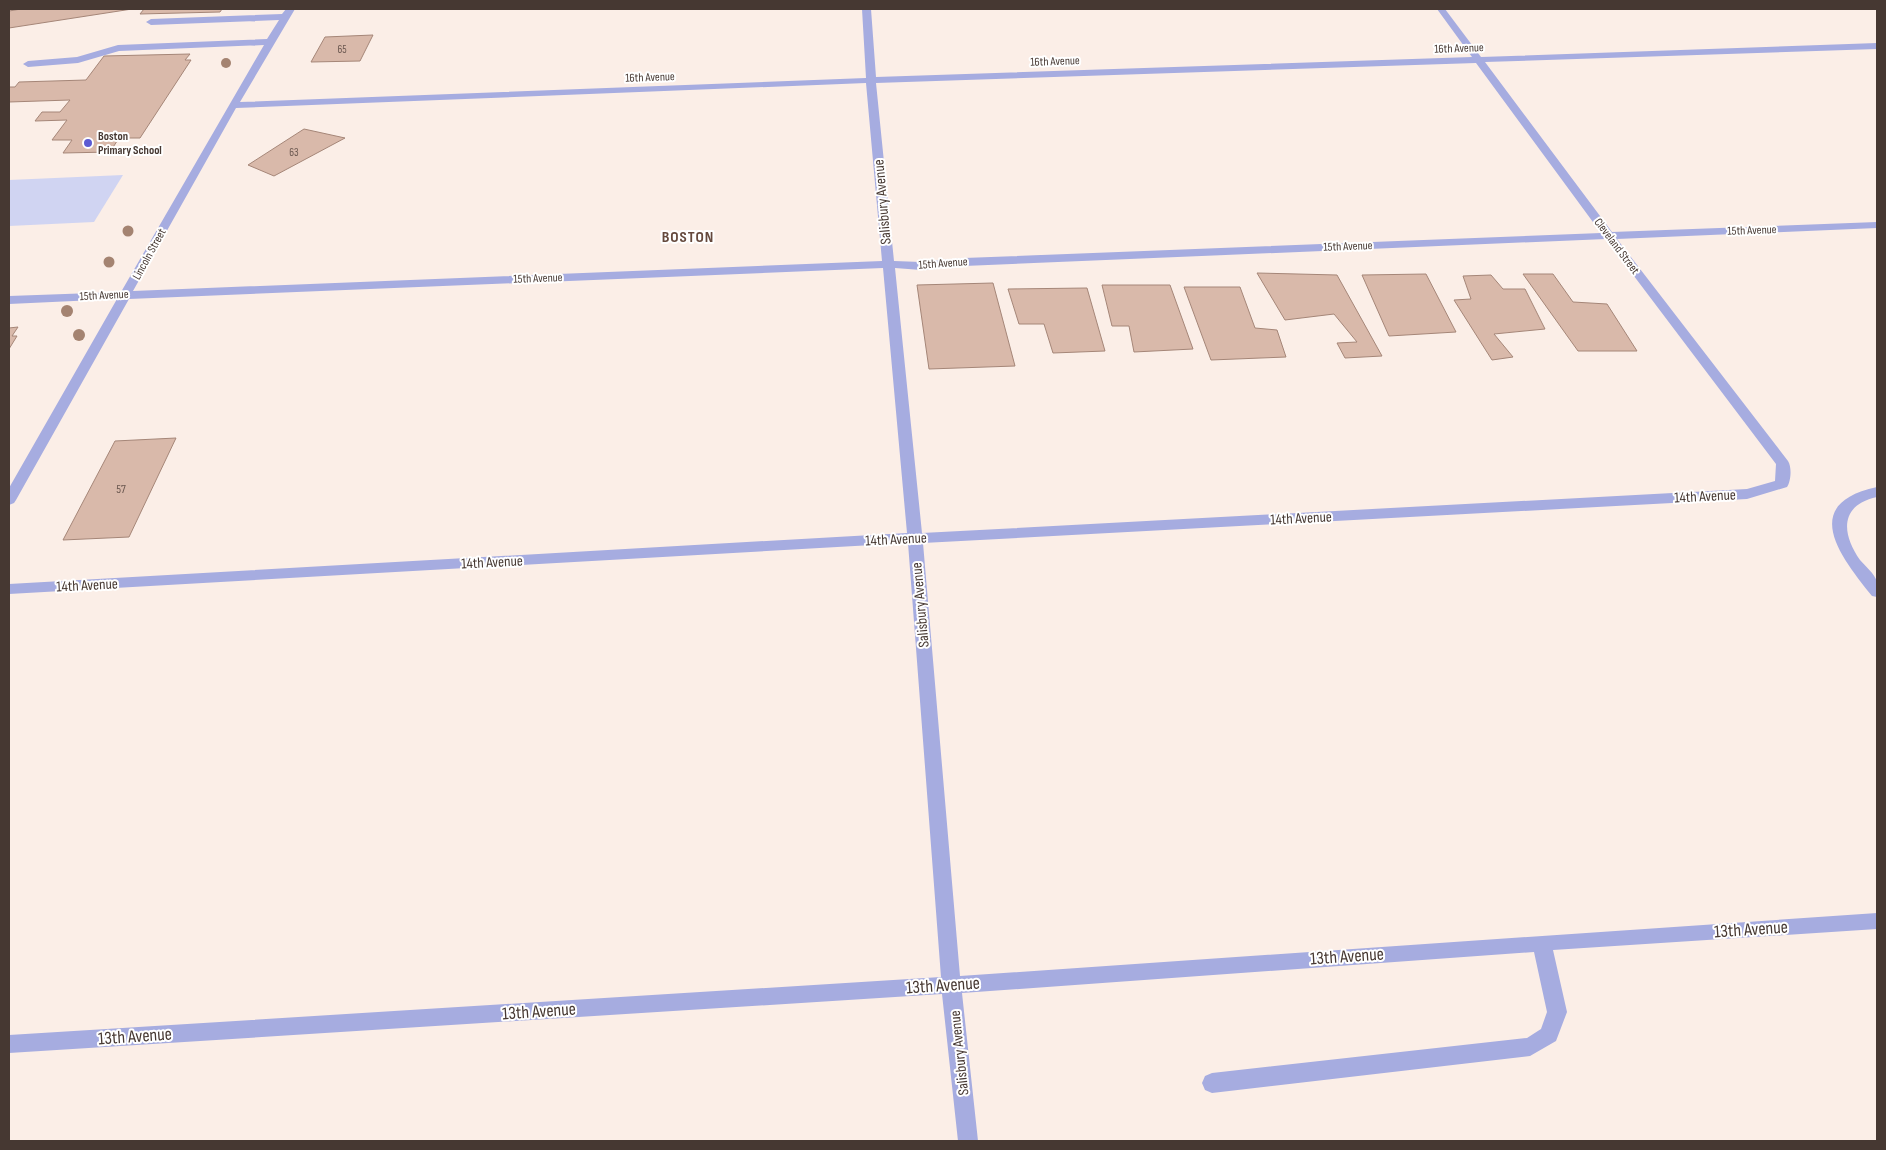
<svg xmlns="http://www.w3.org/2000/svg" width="1886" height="1150" font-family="'Sofia Sans Condensed',sans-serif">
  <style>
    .water { fill: #d0d4f2 }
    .building { fill: #d9b9aa; stroke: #a58678 }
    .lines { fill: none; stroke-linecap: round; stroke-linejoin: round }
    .minor { fill: #a6ace0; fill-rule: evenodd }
    .tree { fill: #a48371 }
    .poi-dot { fill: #5c5bd3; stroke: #fff; stroke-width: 2 }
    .labels { text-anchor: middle; stroke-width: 4; stroke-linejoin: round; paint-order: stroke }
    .far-number-label { font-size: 11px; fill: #6b5850 }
    .far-street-label { font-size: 12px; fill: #463832; stroke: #fff }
    .far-poi-label { font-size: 12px; font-weight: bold; fill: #463832; stroke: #fff; text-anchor: start }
    .number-label { font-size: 12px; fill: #6b5850 }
    .street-label { font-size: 15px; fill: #463832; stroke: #fff }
    .far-district-label { font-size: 16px; font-weight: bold; letter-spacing: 1px; fill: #65493d; stroke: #fff }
    .near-street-label { font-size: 18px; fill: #463832; stroke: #fff }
  </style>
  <rect width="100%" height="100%" fill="#fbeee7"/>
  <path class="water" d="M 123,175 L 94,222 L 9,226 L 9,180 Z"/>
  <path class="building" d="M 21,9 L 132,9 L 9,28 L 9,11 Z
    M 144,9 L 222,9 L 220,12 L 140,14 Z
    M 373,35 L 360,61 L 311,62 L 325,37 Z
    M 190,54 L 185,60 L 191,60 L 140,138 L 119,138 L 110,152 L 63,153 L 72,140 L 52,140 L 67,120 L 35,121 L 42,112 L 60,112 L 70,100 L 9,102 L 9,87 L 15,87 L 19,82 L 86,80 L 104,56 Z
    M 304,129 L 345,138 L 274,176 L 248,165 Z
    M 1257,273 L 1337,275 L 1382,356 L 1345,358 L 1337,343 L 1357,342 L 1334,314 L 1285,320 Z
    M 1426,274 L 1456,332 L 1389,336 L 1362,275 Z
    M 1523,274 L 1553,274 L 1573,302 L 1607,304 L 1637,351 L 1578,351 Z
    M 1491,275 L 1503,289 L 1525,289 L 1545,329 L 1494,334 L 1513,357 L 1492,360 L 1454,300 L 1471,299 L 1463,276 Z
    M 993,283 L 1015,366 L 929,369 L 917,285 Z
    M 1102,285 L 1170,285 L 1193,349 L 1134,352 L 1129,326 L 1112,326 Z
    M 1184,287 L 1240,287 L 1255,328 L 1277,330 L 1286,357 L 1211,360 Z
    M 1087,288 L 1105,351 L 1053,353 L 1044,324 L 1019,324 L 1008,289 Z
    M 18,327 L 12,336 L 17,336 L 9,349 L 9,328 Z
    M 176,438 L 129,537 L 63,540 L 115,441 Z"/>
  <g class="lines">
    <path class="minor" d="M 286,9 L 295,9 L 240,102 L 866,78 L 862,9 L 871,9 L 876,77 L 1472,57 L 1437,9 L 1445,9 L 1481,57 L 1877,43 L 1877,49 L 1485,62 L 1612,232 L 1877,222 L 1877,228 L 1617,239 L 1788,461 C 1792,467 1791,481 1787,487 L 1747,499 L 923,543 L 960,976 L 1877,913 L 1877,929 L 1553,950 L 1567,1012 L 1556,1041 L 1530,1056 L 1212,1093 L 1205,1090 L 1202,1083 L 1205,1076 L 1212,1073 L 1527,1038 L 1541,1029 L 1547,1012 L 1534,952 L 962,993 L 978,1141 L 958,1141 L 942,994 L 9,1053 L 9,1035 L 941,977 L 908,543 L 9,594 L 9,584 L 907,533 L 883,268 L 129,299 L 16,500 L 14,503 L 9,505 L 9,488 L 117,299 L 9,304 L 9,296 L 121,292 L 264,45 L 119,51 L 78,63 L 28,67 L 23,64 L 28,61 L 77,57 L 118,45 L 267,39 L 279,20 L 151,25 L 146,22 L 151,19 L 282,14 ZM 1476,63 L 1601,233 L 964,258 L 921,262 L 894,261 L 876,83 ZM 866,83 L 882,261 L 133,291 L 236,108 ZM 1606,239 L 1776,464 L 1775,481 L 1747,489 L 922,533 L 895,268 L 921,270 L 964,266 Z
      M 1877,487 L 1877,497 C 1840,505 1841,533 1860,560 C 1865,566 1875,574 1877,582 C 1879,586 1877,593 1877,597 L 1872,596 C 1841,557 1798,504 1877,487 Z"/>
  </g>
  <g class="tree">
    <circle cx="226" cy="63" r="5"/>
    <circle cx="128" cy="231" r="5.5"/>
    <circle cx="109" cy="262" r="5.5"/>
    <circle cx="67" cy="311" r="6"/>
    <circle cx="79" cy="335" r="6"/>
  </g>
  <circle class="poi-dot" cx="88" cy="143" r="5"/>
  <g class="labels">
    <g class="far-number-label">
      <text x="342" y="53">65</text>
      <text x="294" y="156">63</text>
    </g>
    <g class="far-street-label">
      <text transform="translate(1459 48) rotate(-2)" y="4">16th Avenue</text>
      <text transform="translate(1055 61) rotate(-2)" y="4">16th Avenue</text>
      <text transform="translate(650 77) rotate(-2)" y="4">16th Avenue</text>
      <text transform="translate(1752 230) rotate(-2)" y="4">15th Avenue</text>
      <text transform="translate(1348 246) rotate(-2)" y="4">15th Avenue</text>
      <text transform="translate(1617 246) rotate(53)" y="4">Cleveland Street</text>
      <text transform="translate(149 254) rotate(-61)" y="4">Lincoln Street</text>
      <text transform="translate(943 263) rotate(-4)" y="4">15th Avenue</text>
      <text transform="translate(538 278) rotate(-2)" y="4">15th Avenue</text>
      <text transform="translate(104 295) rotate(-3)" y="4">15th Avenue</text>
    </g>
    <g class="far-poi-label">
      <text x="98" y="140">Boston<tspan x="98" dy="14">Primary School</tspan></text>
    </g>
    <g class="number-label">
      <text x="121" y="493">57</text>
    </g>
    <g class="street-label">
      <text transform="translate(882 202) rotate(-95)" y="5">Salisbury Avenue</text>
      <text transform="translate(1705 496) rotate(-3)" y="5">14th Avenue</text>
      <text transform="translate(1301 518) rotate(-3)" y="5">14th Avenue</text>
      <text transform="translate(896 539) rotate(-3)" y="5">14th Avenue</text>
      <text transform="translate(492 562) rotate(-3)" y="5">14th Avenue</text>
      <text transform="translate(87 585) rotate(-3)" y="5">14th Avenue</text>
      <text transform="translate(920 605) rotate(-95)" y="5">Salisbury Avenue</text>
      <text transform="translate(959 1053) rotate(-96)" y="5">Salisbury Avenue</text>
    </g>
    <g class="far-district-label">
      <text x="688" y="242">BOSTON</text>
    </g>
    <g class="near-street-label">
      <text transform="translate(1751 929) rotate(-4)" y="6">13th Avenue</text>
      <text transform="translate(1347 956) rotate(-4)" y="6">13th Avenue</text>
      <text transform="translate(943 985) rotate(-4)" y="6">13th Avenue</text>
      <text transform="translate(539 1011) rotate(-4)" y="6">13th Avenue</text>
      <text transform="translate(135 1036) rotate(-4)" y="6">13th Avenue</text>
    </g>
  </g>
  <rect width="1886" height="1150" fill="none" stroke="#463832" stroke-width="20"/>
</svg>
